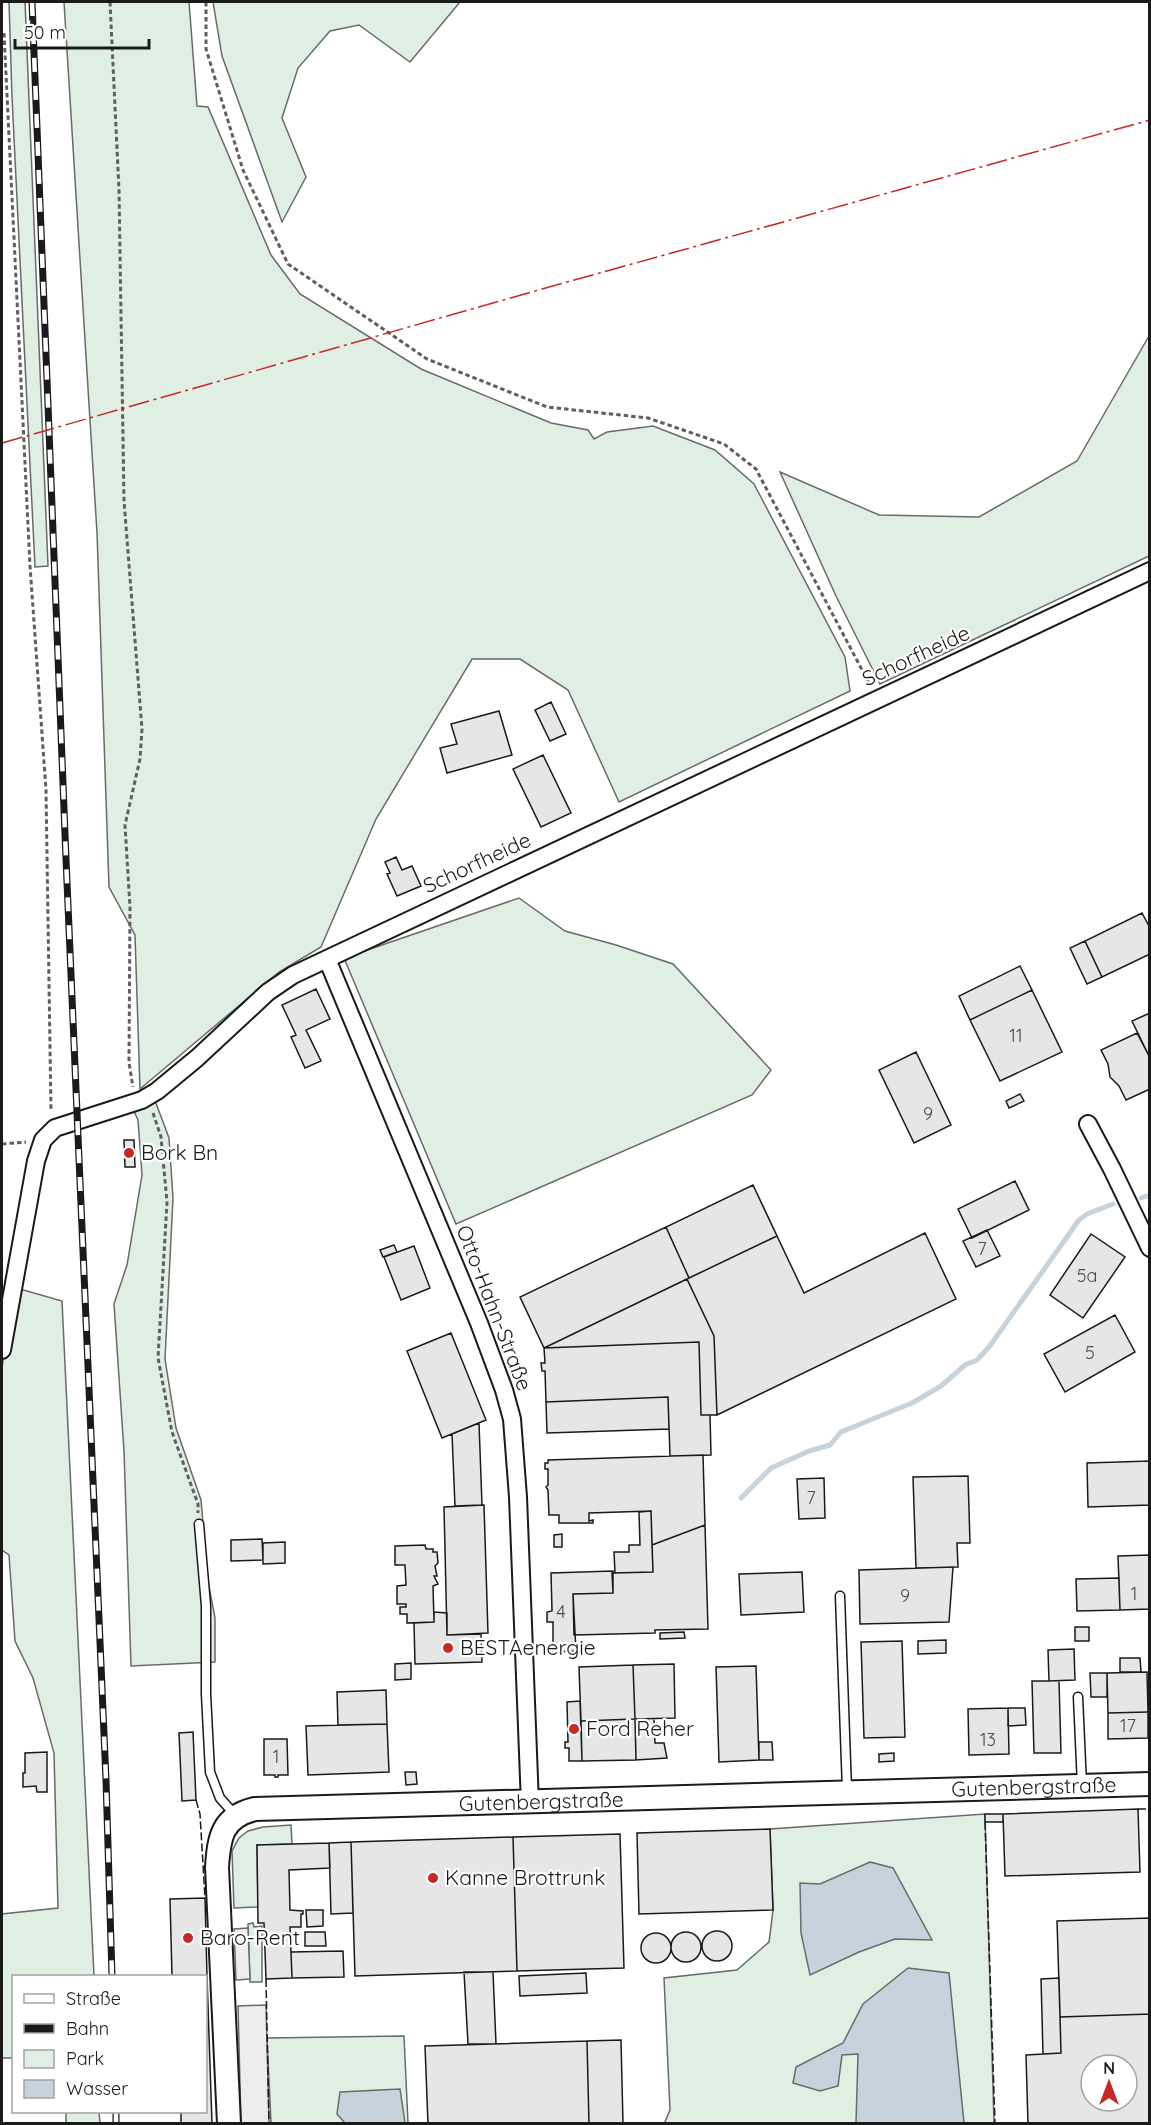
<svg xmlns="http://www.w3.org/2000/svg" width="1151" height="2125" font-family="Quicksand,sans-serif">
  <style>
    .green { fill: #e0efe3; stroke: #6a6a6a; stroke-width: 1.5 }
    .parking { fill: #ededed; stroke: #6a6a6a; stroke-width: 1.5 }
    .water { fill: #c6d2dc; stroke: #6a6a6a; stroke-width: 1.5 }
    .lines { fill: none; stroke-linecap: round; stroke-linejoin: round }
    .stream { stroke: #c6d2dc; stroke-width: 5 }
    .building { fill: #e6e6e6; stroke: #1a1a1a; stroke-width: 1.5; fill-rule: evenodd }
    .lane-casing { stroke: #1a1a1a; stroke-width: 11 }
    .street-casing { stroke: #1a1a1a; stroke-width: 20 }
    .secondary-casing { stroke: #1a1a1a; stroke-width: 26 }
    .path { stroke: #5f5f5f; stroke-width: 3; stroke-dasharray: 4.5 3; stroke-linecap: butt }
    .lane { stroke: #fff; stroke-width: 8 }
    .street { stroke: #fff; stroke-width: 16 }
    .secondary { stroke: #fff; stroke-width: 22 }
    .rail-casing { stroke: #1a1a1a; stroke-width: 7 }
    .rail { stroke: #fff; stroke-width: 4.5; stroke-dasharray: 14; stroke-linecap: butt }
    .fence { stroke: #1a1a1a; stroke-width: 1.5; stroke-dasharray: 8 3; stroke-linecap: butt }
    .power { stroke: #c62828; stroke-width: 1.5; stroke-dasharray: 21 4.5 3 4.5; stroke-linecap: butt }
    .poi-dot { fill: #c62828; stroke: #fff; stroke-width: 2 }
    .labels { text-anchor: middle; stroke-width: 4.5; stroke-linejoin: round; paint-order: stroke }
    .number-label { font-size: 18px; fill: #4d4d4d }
    .street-label { font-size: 21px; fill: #1a1a1a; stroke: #fff }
    .poi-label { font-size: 21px; fill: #1a1a1a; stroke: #fff; text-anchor: start }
  </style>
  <rect width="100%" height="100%" fill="#fff"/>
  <path class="green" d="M 9,2 L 25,2 L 48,566 L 35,567 L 12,97 Z
    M 64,2 L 189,2 L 197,106 L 208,107 L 271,255 L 300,294 L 421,369 L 551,423 L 588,430 L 594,439 L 607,432 L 653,426 L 715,450 L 754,484 L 845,657 L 850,691 L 619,802 L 568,690 L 520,659 L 472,659 L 376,819 L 321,947 L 279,972 L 140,1089 L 135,935 L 109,887 L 97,533 Z
    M 213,2 L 460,2 L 410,62 L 359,25 L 330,31 L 298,68 L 282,118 L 306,177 L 282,222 L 222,56 Z
    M 1149,336 L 1149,556 L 880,684 L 836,596 L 780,472 L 879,515 L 979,517 L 1077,461 Z
    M 519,898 L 565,931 L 616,945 L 673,964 L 771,1070 L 752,1095 L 456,1224 L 344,958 Z
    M 154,1098 L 169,1138 L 173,1198 L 165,1359 L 176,1428 L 201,1500 L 208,1581 L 215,1618 L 215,1662 L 131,1666 L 124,1451 L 114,1304 L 127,1265 L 142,1175 L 138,1120 L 133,1109 Z
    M 13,1287 L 62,1301 L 94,1976 L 14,1976 L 13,2058 L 2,2058 L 2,1914 L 58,1908 L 54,1753 L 33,1678 L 15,1641 L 9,1555 L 2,1550 L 2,1368 Z
    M 985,1814 L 994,2123 L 664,2124 L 670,2110 L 664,1978 L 737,1970 L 769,1942 L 773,1910 L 770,1829 Z
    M 291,1825 L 292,1844 L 257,1845 L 258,1907 L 234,1908 L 232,1851 L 239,1838 L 248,1831 L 263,1827 Z
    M 253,1923 L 254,1927 L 262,1926 L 262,1982 L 250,1982 L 248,1924 Z
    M 404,2036 L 408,2123 L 271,2123 L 267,2038 Z
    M 66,2112 L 99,2112 L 100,2123 L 66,2123 Z"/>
  <path class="parking" d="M 248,1928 L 250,1979 L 236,1980 L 234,1929 Z
    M 266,2005 L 269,2123 L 241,2123 L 238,2006 Z"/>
  <path class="water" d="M 870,1862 L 893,1868 L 932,1940 L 895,1939 L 859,1952 L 810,1975 L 801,1933 L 800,1883 L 820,1884 Z
    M 908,1968 L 949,1973 L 964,2123 L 856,2123 L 858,2054 L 842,2055 L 838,2086 L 820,2091 L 793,2083 L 796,2067 L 843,2043 L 863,2004 Z
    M 400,2089 L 405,2123 L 345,2123 L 337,2114 L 340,2092 Z"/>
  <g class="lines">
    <path class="stream" d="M 1141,1198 L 1150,1195
      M 741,1498 L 771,1468 L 809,1451 L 830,1445 L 841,1432 L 912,1403 L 941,1386 L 965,1365 L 977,1360 L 989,1347 L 1079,1220 L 1087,1214 L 1113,1204"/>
  </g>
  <path class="building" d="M 551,702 L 566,734 L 550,741 L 535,710 Z
    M 499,711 L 512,755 L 447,773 L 440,748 L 457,744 L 451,724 Z
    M 543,755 L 571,813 L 541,827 L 513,769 Z
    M 396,857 L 402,870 L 412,866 L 421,886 L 397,896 L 387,874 L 390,873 L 385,862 Z
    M 1142,913 L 1150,928 L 1150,954 L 1102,977 L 1085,941 Z
    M 1085,941 L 1102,977 L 1087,984 L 1070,948 Z
    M 1020,966 L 1032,990 L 970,1020 L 959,996 Z
    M 316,989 L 330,1019 L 306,1030 L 321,1061 L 305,1068 L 291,1037 L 296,1035 L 282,1005 Z
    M 1032,990 L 1062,1052 L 1000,1081 L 970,1020 Z
    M 1150,1013 L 1150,1058 L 1132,1021 Z
    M 1137,1033 L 1150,1058 L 1150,1089 L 1126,1100 L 1119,1086 L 1110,1077 L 1108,1064 L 1101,1050 Z
    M 916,1052 L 951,1125 L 914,1143 L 879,1070 Z
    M 1020,1094 L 1024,1101 L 1009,1108 L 1006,1101 Z
    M 124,1140 L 134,1140 L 135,1167 L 125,1167 Z
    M 1015,1181 L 1029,1210 L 972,1238 L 958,1209 Z
    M 753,1185 L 777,1236 L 689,1278 L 666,1227 Z
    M 666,1227 L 689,1278 L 544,1348 L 520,1297 Z
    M 987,1230 L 1000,1256 L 976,1267 L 963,1241 Z
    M 925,1233 L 956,1299 L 717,1415 L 714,1336 L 687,1279 L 777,1236 L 804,1293 Z
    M 1091,1234 L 1125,1257 L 1083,1318 L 1050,1295 Z
    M 394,1245 L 397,1252 L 383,1257 L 380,1250 Z
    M 414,1246 L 430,1288 L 401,1300 L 384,1257 Z
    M 687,1279 L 714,1336 L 717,1415 L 701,1415 L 699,1342 L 544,1348 Z
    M 1115,1315 L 1135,1352 L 1065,1392 L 1044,1354 Z
    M 451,1333 L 486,1420 L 442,1438 L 407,1351 Z
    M 699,1342 L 701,1415 L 710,1415 L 711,1455 L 670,1456 L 668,1397 L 546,1402 L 545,1371 L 542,1371 L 541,1363 L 545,1363 L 544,1348 Z
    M 668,1397 L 669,1429 L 547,1433 L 546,1402 Z
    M 479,1423 L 482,1505 L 455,1506 L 452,1434 Z
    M 703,1455 L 705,1525 L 652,1545 L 651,1511 L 589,1513 L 589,1521 L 593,1520 L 593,1523 L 559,1523 L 559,1515 L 549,1515 L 548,1490 L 546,1487 L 548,1485 L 548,1469 L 545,1469 L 545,1463 L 548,1463 L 548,1460 Z
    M 1150,1461 L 1150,1505 L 1088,1507 L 1087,1463 Z
    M 968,1476 L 970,1543 L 957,1543 L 958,1567 L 916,1568 L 913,1477 Z
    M 824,1478 L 825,1518 L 799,1519 L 797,1479 Z
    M 484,1505 L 488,1633 L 447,1635 L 444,1507 Z
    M 651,1511 L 653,1572 L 615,1573 L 614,1552 L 629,1552 L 629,1545 L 640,1545 L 639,1512 Z
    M 705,1525 L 708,1629 L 655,1630 L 655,1633 L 574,1635 L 573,1594 L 613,1593 L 612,1573 L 653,1572 L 652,1545 Z
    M 562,1534 L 562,1547 L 554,1547 L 554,1535 Z
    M 262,1539 L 263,1560 L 231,1561 L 231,1540 Z
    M 285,1542 L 285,1563 L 263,1564 L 263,1543 Z
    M 425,1545 L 426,1549 L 433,1549 L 433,1552 L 437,1552 L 438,1563 L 435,1566 L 437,1576 L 434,1576 L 438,1584 L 433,1586 L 434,1622 L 407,1623 L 407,1614 L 400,1614 L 400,1607 L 406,1607 L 406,1604 L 397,1604 L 397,1586 L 406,1585 L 405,1565 L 395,1565 L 395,1546 Z
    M 1150,1555 L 1150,1609 L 1120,1610 L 1118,1556 Z
    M 953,1567 L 949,1622 L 860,1624 L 859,1570 Z
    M 613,1571 L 613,1593 L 573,1594 L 576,1651 L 553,1652 L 553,1622 L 547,1622 L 547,1612 L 552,1611 L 551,1573 Z
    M 802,1572 L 804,1612 L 741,1615 L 739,1574 Z
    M 1119,1578 L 1120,1610 L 1077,1611 L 1076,1579 Z
    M 434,1612 L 447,1613 L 447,1635 L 481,1634 L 482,1662 L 415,1664 L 414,1623 L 434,1622 Z
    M 1075,1627 L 1089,1627 L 1089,1641 L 1075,1641 Z
    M 684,1632 L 685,1638 L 660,1639 L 660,1633 Z
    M 946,1640 L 946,1653 L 918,1654 L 918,1641 Z
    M 902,1641 L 905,1737 L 864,1738 L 861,1642 Z
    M 1074,1649 L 1075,1680 L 1049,1681 L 1048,1650 Z
    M 1120,1658 L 1140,1658 L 1141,1672 L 1120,1672 Z
    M 411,1663 L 411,1679 L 395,1680 L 395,1664 Z
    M 674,1664 L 675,1718 L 635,1719 L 633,1665 Z
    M 633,1665 L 635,1719 L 581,1721 L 579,1667 Z
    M 756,1666 L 759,1760 L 719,1762 L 716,1667 Z
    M 1147,1672 L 1148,1712 L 1108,1713 L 1107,1673 Z
    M 1090,1673 L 1107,1673 L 1107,1697 L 1091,1697 Z
    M 1032,1681 L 1059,1681 L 1061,1753 L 1034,1753 Z
    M 386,1690 L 387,1724 L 338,1725 L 337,1692 Z
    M 580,1701 L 582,1761 L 569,1761 L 569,1748 L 565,1748 L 565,1742 L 568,1742 L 567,1702 Z
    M 1008,1708 L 1025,1708 L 1026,1725 L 1008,1726 Z
    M 1008,1708 L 1009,1754 L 969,1755 L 968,1709 Z
    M 1148,1712 L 1148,1738 L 1108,1739 L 1108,1713 Z
    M 635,1719 L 636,1760 L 582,1761 L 581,1721 Z
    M 635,1719 L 654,1719 L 655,1743 L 664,1743 L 667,1758 L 636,1760 Z
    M 387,1724 L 389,1772 L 308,1775 L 306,1726 Z
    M 193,1732 L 196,1800 L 182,1801 L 179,1733 Z
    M 264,1739 L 287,1739 L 288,1775 L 278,1775 L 278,1777 L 275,1777 L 275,1775 L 264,1775 Z
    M 759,1742 L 772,1742 L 773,1760 L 759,1760 Z
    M 47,1752 L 47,1792 L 37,1792 L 36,1786 L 23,1787 L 23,1773 L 25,1773 L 25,1753 Z
    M 894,1753 L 894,1761 L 879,1762 L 879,1754 Z
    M 405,1772 L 416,1772 L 417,1784 L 406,1785 Z
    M 1138,1809 L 1140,1872 L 1005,1876 L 1003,1814 Z
    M 985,1814 L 1003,1814 L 1003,1822 L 985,1822 Z
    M 770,1829 L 773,1910 L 639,1914 L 637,1833 Z
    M 620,1834 L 624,1968 L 517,1971 L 513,1837 Z
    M 513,1837 L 517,1971 L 355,1976 L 351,1842 Z
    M 351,1842 L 353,1913 L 331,1914 L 329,1843 Z
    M 329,1843 L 330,1868 L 289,1870 L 290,1910 L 303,1911 L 303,1914 L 301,1914 L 301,1927 L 290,1927 L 292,1978 L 266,1979 L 264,1923 L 258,1923 L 257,1845 Z
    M 205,1898 L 207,1976 L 172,1976 L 170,1899 Z
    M 306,1910 L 323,1910 L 323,1926 L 307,1927 Z
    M 1150,1918 L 1150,2014 L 1060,2017 L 1057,1921 Z
    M702 1946a15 15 0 1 1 30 0a15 15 0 1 1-30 0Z
    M 305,1932 L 325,1932 L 326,1946 L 305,1946 Z
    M671 1947a15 15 0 1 1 30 0a15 15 0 1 1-30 0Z
    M641 1948a15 15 0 1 1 30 0a15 15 0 1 1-30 0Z
    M 343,1951 L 344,1977 L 292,1978 L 291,1952 Z
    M 464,1972 L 493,1972 L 496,2044 L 468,2044 Z
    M 586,1973 L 587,1993 L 520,1996 L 519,1976 Z
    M 201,1976 L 207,1976 L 212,2124 L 181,2124 L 181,2112 L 206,2112 L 206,1976 Z
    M 1059,1978 L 1061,2053 L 1043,2054 L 1041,1979 Z
    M 1150,2014 L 1150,2124 L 1028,2124 L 1026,2055 L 1061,2053 L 1060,2017 ZM 1091,2065 L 1127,2065 L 1127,2101 L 1091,2101 Z
    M 621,2040 L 623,2124 L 589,2124 L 587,2041 Z
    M 587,2041 L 589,2124 L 428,2124 L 425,2046 Z"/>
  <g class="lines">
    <defs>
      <path id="lane" d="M 199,1524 L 206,1606 L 206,1694 L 210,1772 L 220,1798 L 236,1816
        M 840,1596 L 847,1790
        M 1078,1697 L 1082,1785"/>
      <path id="street" d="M 327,959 L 479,1323 L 504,1390 L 512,1419 L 518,1497 L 530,1804
        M 1088,1124 L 1112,1169 L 1150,1248
        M 2,1350 L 36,1161 L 43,1140 L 55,1128 L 142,1100 L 157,1091 L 197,1058 L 268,992 L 293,975 L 1150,571"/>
      <g id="secondary">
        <path id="s1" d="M 229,2124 L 217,1867 C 219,1837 222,1817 255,1809 C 553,1803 851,1792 1150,1784"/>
      </g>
    </defs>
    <use href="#lane" class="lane-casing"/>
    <use href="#street" class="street-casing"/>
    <use href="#secondary" class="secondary-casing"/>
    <path class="path" d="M 110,2 L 119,190 L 124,501 L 142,729 L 140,759 L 125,825 L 130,907 L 129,1063 L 133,1087
      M 206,2 L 206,49 L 243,170 L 288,264 L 427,359 L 547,407 L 648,418 L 724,444 L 756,469 L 870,685
      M 4,33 L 30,566 L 46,790 L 51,1111
      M 153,1113 L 161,1137 L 167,1202 L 158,1358 L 172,1432 L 198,1504 L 198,1513
      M 2,1144 L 26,1142"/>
    <use href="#lane" class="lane"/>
    <use href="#street" class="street"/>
    <use href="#secondary" class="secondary"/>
    <defs>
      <path id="rail" d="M 32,2 L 66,859 L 106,1780 L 112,1976
        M 116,2112 L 116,2124"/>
    </defs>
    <use href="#rail" class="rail-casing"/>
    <use href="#rail" class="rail"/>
    <path class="fence" d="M 196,1800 L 200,1814 L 205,1898
      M 1138,1809 L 1150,1809
      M 985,1822 L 995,2124
      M 266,1979 L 269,2124"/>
    <path class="power" d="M 2,443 L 542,289 L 1150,120"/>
  </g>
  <g class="poi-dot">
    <circle cx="129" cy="1153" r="6"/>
    <circle cx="448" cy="1648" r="6"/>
    <circle cx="574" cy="1729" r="6"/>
    <circle cx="433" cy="1878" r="6"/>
    <circle cx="188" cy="1938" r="6"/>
  </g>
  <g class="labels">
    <g class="number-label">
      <text x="1016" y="1042">11</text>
      <text x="928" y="1120">9</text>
      <text x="982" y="1255">7</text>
      <text x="1087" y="1282">5a</text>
      <text x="1090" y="1359">5</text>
      <text x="811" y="1504">7</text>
      <text x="1134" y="1600">1</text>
      <text x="905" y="1602">9</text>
      <text x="561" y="1618">4</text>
      <text x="1128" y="1732">17</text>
      <text x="988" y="1746">13</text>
      <text x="276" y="1763">1</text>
    </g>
    <g class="street-label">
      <text transform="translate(916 656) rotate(-25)" y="7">Schorfheide</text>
      <text transform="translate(477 863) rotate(-25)" y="7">Schorfheide</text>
      <text transform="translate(494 1308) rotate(69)" y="7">Otto-Hahn-Straße</text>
      <text dy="7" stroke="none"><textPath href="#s1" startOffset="1113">Gutenbergstraße</textPath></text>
      <text dy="7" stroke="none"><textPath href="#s1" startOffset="620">Gutenbergstraße</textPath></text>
    </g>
    <g class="poi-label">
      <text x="141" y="1160">Bork Bn</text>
      <text x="460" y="1655">BESTAenergie</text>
      <text x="586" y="1736">Ford Reher</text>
      <text x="445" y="1885">Kanne Brottrunk</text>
      <text x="200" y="1945">Baro-Rent</text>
    </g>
  </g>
  <rect width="1151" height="2125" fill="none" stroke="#1a1a1a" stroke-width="6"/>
  <rect x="12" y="1975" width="195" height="138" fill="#ffffff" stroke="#a3a3a3" stroke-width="1.5"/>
  <rect x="24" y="1994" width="30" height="9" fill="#ffffff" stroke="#a3a3a3" stroke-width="1.5"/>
  <text x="66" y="2005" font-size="18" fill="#1a1a1a">Straße</text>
  <rect x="24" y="2024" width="30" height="9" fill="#1a1a1a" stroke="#a3a3a3" stroke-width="1.5"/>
  <text x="66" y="2035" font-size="18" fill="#1a1a1a">Bahn</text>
  <rect x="24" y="2050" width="30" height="18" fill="#e0efe3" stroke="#a3a3a3" stroke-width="1.5"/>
  <text x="66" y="2065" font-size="18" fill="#1a1a1a">Park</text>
  <rect x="24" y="2080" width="30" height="18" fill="#c6d2dc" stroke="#a3a3a3" stroke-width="1.5"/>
  <text x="66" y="2095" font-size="18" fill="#1a1a1a">Wasser</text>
  <g transform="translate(1109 2083)"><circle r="28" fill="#ffffff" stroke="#a3a3a3" stroke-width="1.5"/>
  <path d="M0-4.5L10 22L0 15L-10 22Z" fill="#c62828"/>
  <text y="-9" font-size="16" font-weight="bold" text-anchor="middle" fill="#1a1a1a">N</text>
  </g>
  <path d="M15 39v9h134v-9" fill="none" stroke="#1a1a1a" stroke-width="3"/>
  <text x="24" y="39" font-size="18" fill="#1a1a1a" stroke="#ffffff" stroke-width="4.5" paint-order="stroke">50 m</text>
</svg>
